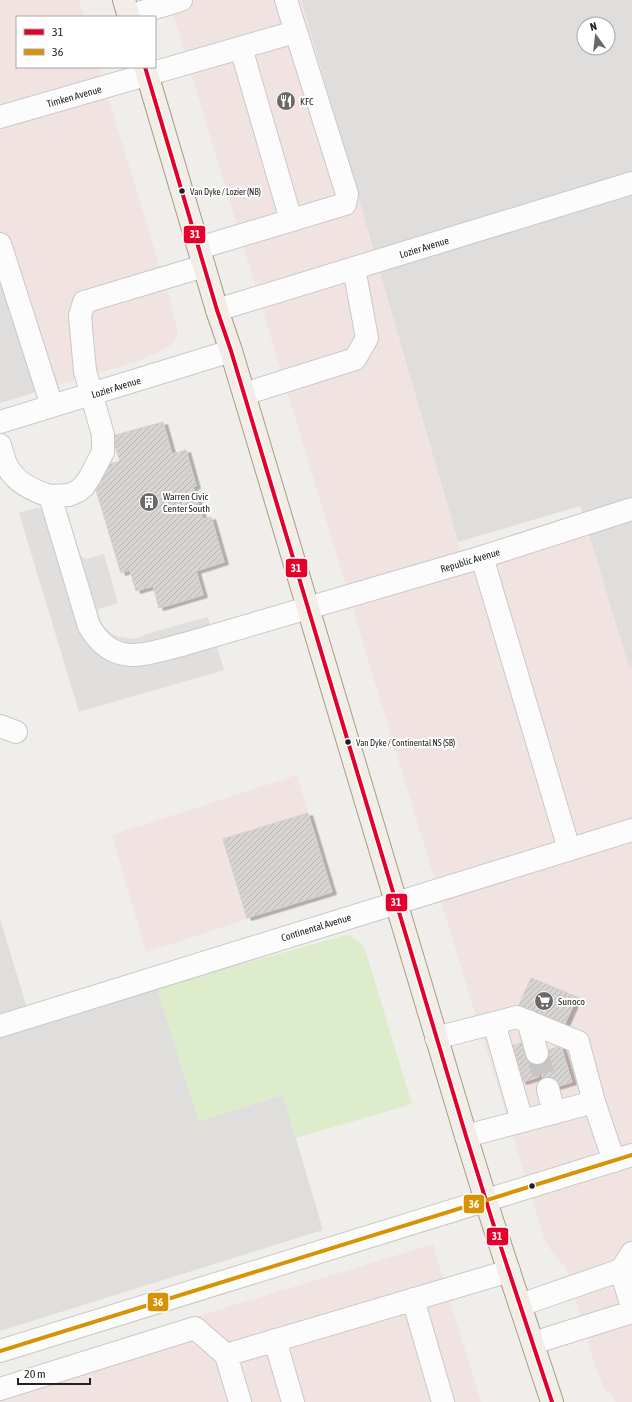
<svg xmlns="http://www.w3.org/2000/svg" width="632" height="1402" font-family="'Asap Condensed',sans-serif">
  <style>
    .residential { fill: #dfdedc; fill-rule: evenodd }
    .commercial { fill: #f1e3e1 }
    .grass { fill: #ddeccb }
    .parking { fill: #e0dfde }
    .building { fill: url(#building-hatch); stroke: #d3d0cc; filter: url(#shadow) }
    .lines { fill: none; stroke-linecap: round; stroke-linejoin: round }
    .minor-tunnel { stroke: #c7c5c3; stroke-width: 22; stroke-dasharray: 22 11; stroke-linecap: butt }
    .minor-casing { stroke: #c9c8c7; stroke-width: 24 }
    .major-casing { stroke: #a79c86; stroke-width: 24 }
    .minor { stroke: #fdfcfc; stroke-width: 22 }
    .major { stroke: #f3ede7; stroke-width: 22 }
    .bus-1-casing { stroke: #fff; stroke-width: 7 }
    .bus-2-casing { stroke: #fff; stroke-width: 7 }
    .bus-1 { stroke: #e4002b; stroke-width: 4 }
    .bus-2 { stroke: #d79205; stroke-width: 4 }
    .bus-dot { fill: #222; stroke: #fff; stroke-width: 1.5 }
    .labels { text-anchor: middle; stroke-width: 4; stroke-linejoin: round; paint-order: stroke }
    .bus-label { font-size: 9px; fill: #222; stroke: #fff; text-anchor: start }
    .street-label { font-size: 10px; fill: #222; stroke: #fff }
    .poi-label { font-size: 10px; fill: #222; stroke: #fff; text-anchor: start }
    .line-badge { stroke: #fff; stroke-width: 1.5 }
    .badge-label { font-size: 11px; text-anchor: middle; font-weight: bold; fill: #fff }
  </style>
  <defs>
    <pattern id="building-hatch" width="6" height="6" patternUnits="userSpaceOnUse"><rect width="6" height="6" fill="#d7d4d2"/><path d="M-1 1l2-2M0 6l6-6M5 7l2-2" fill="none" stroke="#b8b6b4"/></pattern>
    <filter id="shadow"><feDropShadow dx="4.5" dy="2.5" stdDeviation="0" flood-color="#0004"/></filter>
  </defs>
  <rect width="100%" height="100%" fill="#f0eeeb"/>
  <path class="residential" d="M 301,0 L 632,0 L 632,667 L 629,668 L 580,506 L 458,542 ZM 584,24 L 608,24 L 608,48 L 584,48 Z
    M 0,271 L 56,386 L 0,403 Z
    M 0,919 L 33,1028 L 157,988 L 199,1121 L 283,1095 L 323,1230 L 0,1331 Z"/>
  <path class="commercial" d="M 0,0 L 79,0 L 84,17 L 17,17 L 17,67 L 99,67 L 169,297 L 177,328 L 177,337 L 170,346 L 158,352 L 141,360 L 56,386 L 0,271 Z
    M 169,0 L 301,0 L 466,570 L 589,534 L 629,668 L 632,667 L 632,1402 L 616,1402 L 603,1386 L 596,1368 L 566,1268 L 552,1252 L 545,1241 L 466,984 Z
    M 297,775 L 332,892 L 146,952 L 112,835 Z
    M 433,1244 L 481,1402 L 0,1402 L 0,1377 Z"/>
  <path class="grass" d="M 346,935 C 355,937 360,941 365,949 L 412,1104 L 296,1138 L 283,1095 L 199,1121 L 157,988 Z"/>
  <path class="parking" d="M 36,508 L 68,513 L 80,556 L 86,559 L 104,554 L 118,603 L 99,609 L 98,612 L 101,623 L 112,634 L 120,637 L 134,639 L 153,632 L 208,617 L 224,670 L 79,712 L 19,513 Z"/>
  <path class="building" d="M 163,422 L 172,454 L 186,450 L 196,486 L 193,487 L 203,519 L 211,517 L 224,562 L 196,571 L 203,595 L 159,608 L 153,586 L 136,591 L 130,570 L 121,573 L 94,483 L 103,466 L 120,461 L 112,436 Z
    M 308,813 L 332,892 L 247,918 L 223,839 Z
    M 531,978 L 577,997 L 564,1026 L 518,1007 Z
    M 529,1041 L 539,1077 L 522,1082 L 505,1048 Z
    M 561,1046 L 572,1082 L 546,1090 L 536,1054 Z"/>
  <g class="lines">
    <path class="minor-tunnel" d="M 537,1053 L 548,1089"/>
    <defs>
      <path id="minor" d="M 129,16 L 181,0
        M 241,48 L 291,220
        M 0,117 L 295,32
        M 0,244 L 52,406
        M 199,248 L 345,204 L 347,194 L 286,0
        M 217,310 L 632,183
        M 244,394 L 355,359 L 367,338 L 354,268
        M 0,422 L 231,351
        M 0,445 C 2,452 4,460 7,466 C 15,482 34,491 50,496 L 89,626 C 114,669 145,654 185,644 L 482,557 L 632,509
        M 50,496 L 69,495 L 78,491 L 84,486 L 90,477 L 103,452 L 103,435 L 85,371 L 80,316 L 84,302 L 204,266
        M 482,557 L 569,849
        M 0,726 L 16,732
        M 528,1021 L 537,1053
        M 494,1023 L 522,1121
        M 0,1026 L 632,830
        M 436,1038 L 517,1017 L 578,1042 L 594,1102 L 466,1136
        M 548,1089 L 554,1113
        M 594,1102 L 614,1161
        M 621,1270 L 632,1307
        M 413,1299 L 443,1402
        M 520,1305 L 621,1270 L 632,1253
        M 275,1340 L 293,1402
        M 533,1343 L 632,1312
        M 0,1351 L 632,1155
        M 226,1355 L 509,1271
        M 0,1389 L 195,1328 L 226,1355 L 240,1402"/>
      <path id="major" d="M 124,0 L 129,17
        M 145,67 L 217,310 L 231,351 L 244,394 L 466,1136 L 492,1220 L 552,1402"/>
    </defs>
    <use href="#minor" class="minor-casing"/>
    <use href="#major" class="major-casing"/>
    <use href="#minor" class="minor"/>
    <use href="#major" class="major"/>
    <defs>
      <path id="bus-1" d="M 145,67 L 217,310 L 231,351 L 244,394 L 466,1136 L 492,1220 L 552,1402"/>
      <path id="bus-2" d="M 0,1351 L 632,1155"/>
    </defs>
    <use href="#bus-1" class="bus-1-casing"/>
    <use href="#bus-2" class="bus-2-casing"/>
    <use href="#bus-1" class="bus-1"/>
    <use href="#bus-2" class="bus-2"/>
  </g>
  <defs>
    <symbol id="restaurant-disc" viewBox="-11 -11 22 22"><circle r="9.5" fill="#6a6968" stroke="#fff"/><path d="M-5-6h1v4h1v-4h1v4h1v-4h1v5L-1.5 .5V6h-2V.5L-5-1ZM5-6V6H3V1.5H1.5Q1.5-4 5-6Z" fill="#fff"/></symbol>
    <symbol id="building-disc" viewBox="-11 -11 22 22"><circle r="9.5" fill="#6a6968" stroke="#fff"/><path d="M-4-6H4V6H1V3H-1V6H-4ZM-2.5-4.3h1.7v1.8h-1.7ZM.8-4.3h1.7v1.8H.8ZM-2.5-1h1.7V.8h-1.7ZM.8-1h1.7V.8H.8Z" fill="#fff"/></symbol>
    <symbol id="supermarket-disc" viewBox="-11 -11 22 22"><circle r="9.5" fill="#6a6968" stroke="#fff"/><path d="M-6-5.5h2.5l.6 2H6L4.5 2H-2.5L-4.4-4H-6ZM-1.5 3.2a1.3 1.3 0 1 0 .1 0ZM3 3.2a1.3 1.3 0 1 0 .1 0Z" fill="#fff"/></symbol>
  </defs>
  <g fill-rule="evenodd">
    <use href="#restaurant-disc" x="275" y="90" width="22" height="22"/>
    <use href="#building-disc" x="138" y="491" width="22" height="22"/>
    <use href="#supermarket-disc" x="533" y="990" width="22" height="22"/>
  </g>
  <g class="bus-dot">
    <circle cx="182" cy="191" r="3.5"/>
    <circle cx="348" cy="742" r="3.5"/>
    <circle cx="532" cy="1186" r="3.5"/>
  </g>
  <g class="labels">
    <g class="bus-label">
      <text x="190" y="195">Van Dyke / Lozier (NB)</text>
      <text x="356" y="746">Van Dyke / Continental NS (SB)</text>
    </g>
    <g class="street-label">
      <text transform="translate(74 96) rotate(-16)" y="4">Timken Avenue</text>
      <text transform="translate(424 247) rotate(-17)" y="4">Lozier Avenue</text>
      <text transform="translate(116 387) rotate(-17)" y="4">Lozier Avenue</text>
      <text transform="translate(470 560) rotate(-17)" y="4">Republic Avenue</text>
      <text transform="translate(316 927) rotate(-17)" y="4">Continental Avenue</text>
    </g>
    <g class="poi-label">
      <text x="300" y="105">KFC</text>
      <text x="163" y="500">Warren Civic<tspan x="163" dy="12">Center South</tspan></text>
      <text x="558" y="1005">Sunoco</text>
    </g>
  </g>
  <g class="line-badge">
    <rect x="183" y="225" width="23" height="19" rx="4" fill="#e4002b"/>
    <rect x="285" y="558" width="23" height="20" rx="4" fill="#e4002b"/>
    <rect x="385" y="893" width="23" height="19" rx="4" fill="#e4002b"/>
    <rect x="463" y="1194" width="22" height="20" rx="4" fill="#d79205"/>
    <rect x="486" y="1227" width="23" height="19" rx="4" fill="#e4002b"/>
    <rect x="147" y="1292" width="22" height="20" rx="4" fill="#d79205"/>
  </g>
  <g class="badge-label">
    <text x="195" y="238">31</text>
    <text x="296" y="572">31</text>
    <text x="396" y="906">31</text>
    <text x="474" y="1208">36</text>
    <text x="497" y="1240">31</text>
    <text x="158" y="1306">36</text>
  </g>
  <rect x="16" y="16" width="140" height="52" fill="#ffffff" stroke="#a7a7a7"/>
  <rect x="24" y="29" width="20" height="6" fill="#e4002b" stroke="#a7a7a7"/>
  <text x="52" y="36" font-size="12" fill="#222222">31</text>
  <rect x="24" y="49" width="20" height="6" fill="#d79205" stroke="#a7a7a7"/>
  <text x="52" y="56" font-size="12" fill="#222222">36</text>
  <g transform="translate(596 36) rotate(345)"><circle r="19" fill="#ffffff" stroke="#a7a7a7"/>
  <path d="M0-3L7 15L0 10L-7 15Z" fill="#6a6968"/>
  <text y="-6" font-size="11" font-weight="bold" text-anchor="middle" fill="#222222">N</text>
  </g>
  <path d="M18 1378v6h72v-6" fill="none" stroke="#222222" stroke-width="2"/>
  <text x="24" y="1378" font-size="12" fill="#222222" stroke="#ffffff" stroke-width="3" paint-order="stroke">20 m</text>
</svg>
